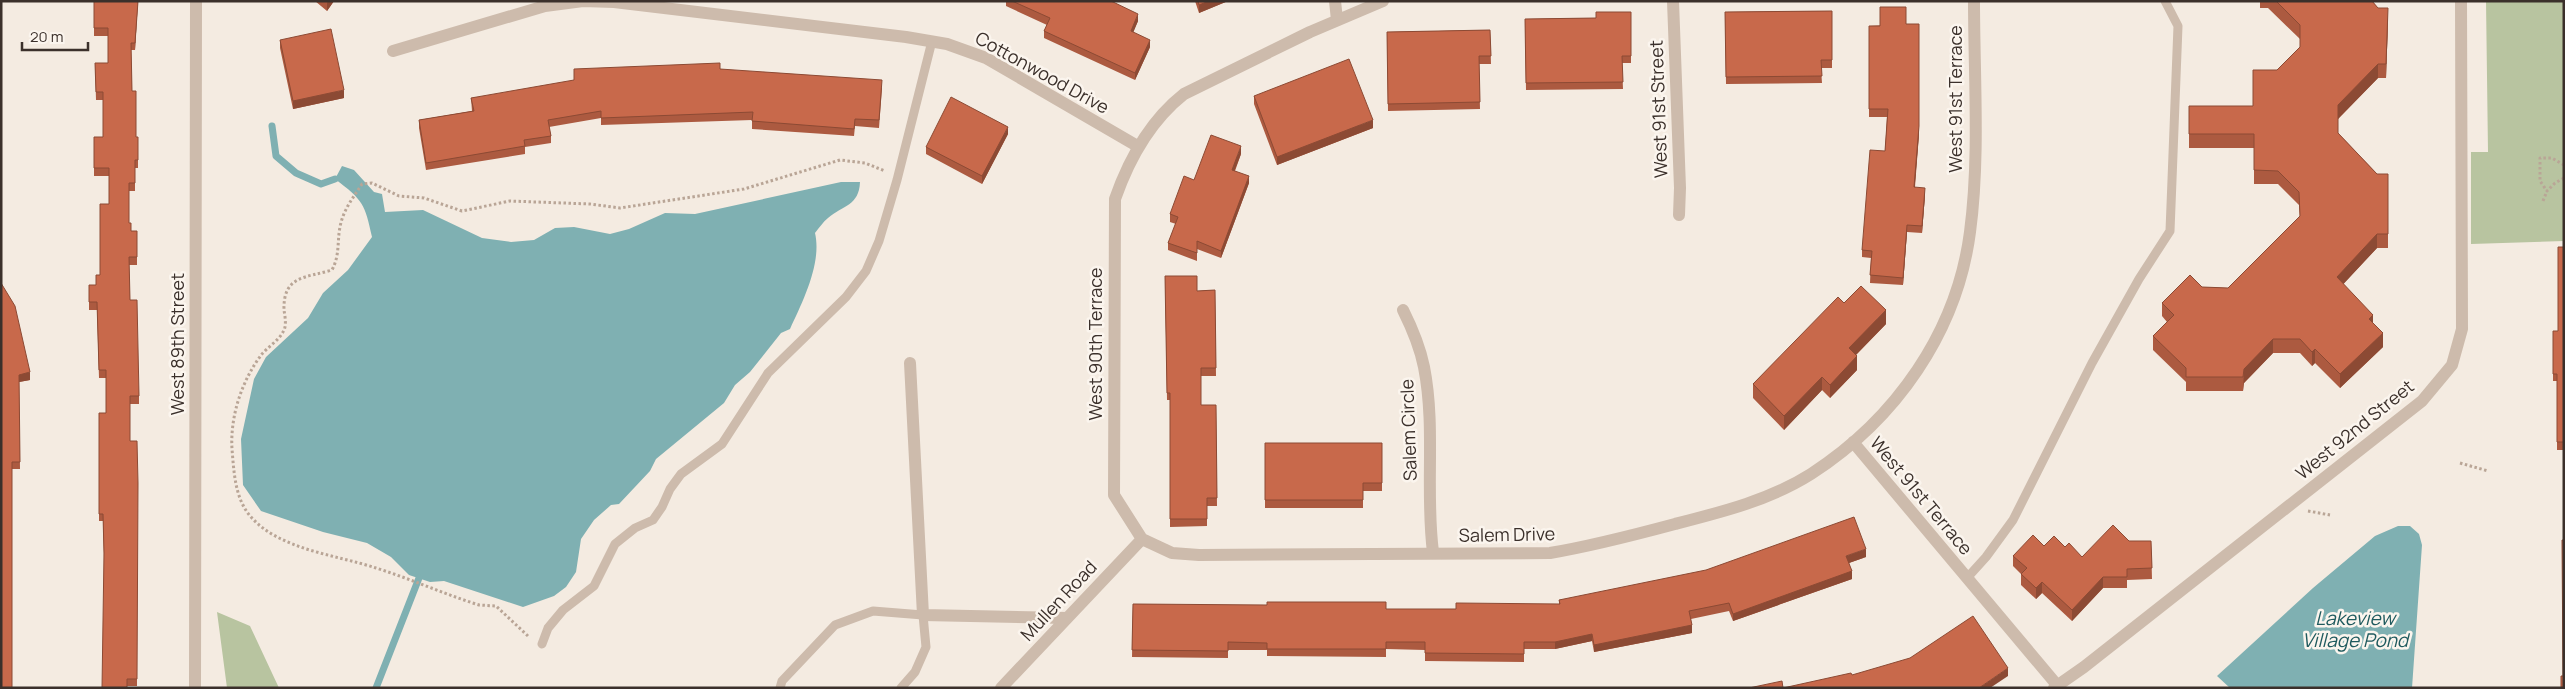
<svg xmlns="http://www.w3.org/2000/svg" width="2565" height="689" font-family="Manrope,sans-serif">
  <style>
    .green { fill: #b8c4a0 }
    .water { fill: #7fb0b2 }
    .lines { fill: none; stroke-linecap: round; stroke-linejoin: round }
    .stream { stroke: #7fb0b2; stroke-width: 7 }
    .path { stroke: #b9a596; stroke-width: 3; stroke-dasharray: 2.5 2.5; stroke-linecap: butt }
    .lane { stroke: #cdbbac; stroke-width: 9 }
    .street { stroke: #cdbbac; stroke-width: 12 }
    .wall { fill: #ac5a40 }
    .shaded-wall { fill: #8c4a34 }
    .building { fill: #c8694b; stroke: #8c4a34 }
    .labels { text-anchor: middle; stroke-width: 5; stroke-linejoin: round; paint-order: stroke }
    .street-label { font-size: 18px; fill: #3b302b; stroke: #fbf5ee }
    .water-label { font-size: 19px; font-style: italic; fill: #1f5a5e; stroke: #fbf5ee }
  </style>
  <rect width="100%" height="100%" fill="#f4ebe1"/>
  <path class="green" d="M 2486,1 L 2564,1 L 2564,241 L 2471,244 L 2471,152 L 2488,152 Z
    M 217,612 L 250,626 L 279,688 L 227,688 Z"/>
  <path class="water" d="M 342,166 L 354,170 L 374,192 L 382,194 L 385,212 L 423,210 L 482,238 L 511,242 L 534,240 L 555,228 L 574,227 L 610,234 L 629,229 L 665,213 L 695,214 L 841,182 L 860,182 C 859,206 843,205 828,218 C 823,222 819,228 815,233 C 822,263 803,301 790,329 L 781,333 L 750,372 L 735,385 L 724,403 L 656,459 L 650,471 L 619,504 L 611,505 L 594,520 L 581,539 L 576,572 L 566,587 L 554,596 L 523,607 L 444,581 L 430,582 L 409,575 L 391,557 L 367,543 L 323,532 L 261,511 L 243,485 L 241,439 L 254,379 L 266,357 L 308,318 L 323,293 L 348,270 L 372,237 C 365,204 363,200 335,179 Z
    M 2398,526 L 2410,526 L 2419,534 L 2422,545 L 2412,688 L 2230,688 L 2217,676 L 2313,588 L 2375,536 Z"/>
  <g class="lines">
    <path class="stream" d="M 272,126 L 276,156 L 296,173 L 321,184 L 335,179
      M 376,688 L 419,578"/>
    <path class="path" d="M 2564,165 L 2552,158 L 2540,158 L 2540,181 L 2547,191 L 2555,183 L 2564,178
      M 2543,201 L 2547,191
      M 2460,463 L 2488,471
      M 2308,511 L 2330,515
      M 528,636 L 496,606 L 479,605 C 444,594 411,579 376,568 C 337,555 280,550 251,517 C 235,499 234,473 232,449 C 230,416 242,380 262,354 C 268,347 279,340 283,332 C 287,326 285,317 284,310 C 283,275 306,278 332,270 C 340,255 337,242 340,227 C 343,210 353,198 362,184 L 372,183 L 399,196 L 424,198 L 462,211 L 510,201 L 590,204 L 620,208 L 744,189 L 840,160 L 865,163 L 885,171"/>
    <path class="lane" d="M 1967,578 L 1986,557 L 2013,520 L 2092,363 L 2139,279 L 2170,231 L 2178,26 L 2165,1
      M 542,644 L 548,628 L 563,610 L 594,586 L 615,544 L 635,528 L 653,520 L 662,507 L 670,489 L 681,474 L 722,444 L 768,373 L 846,297 L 866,271 L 879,241 L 897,180 L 932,41
      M 780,688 L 782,681 L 835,625 L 873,611 L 923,615 L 926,647 L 915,672 L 901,688"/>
    <path class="street" d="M 1335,1 L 1337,20
      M 1673,1 L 1680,188 L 1679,215
      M 393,51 L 545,6 L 583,1 L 614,2 L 906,37 L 947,44 L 986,58 L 1139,147
      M 1403,310 C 1412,328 1420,347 1424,367 C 1436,428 1425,491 1433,552
      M 910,363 L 923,615 L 1067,618
      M 1853,442 L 2057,685
      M 1142,539 L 1172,553 L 1199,555 L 1550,553 C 1592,546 1634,535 1675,524 C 1722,512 1770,500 1811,474 C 1896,419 1957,332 1970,232 C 1980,157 1974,76 1974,1
      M 1142,539 L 1114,495 L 1115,199 C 1129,159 1151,120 1184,94 L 1310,32 L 1383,1
      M 195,688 L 196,1
      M 1001,688 L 1142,539
      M 2054,688 L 2084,667 L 2422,401 L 2452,365 L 2462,329 L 2461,1"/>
  </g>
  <path class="wall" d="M 94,1 L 138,1 L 135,50 L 131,50 L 132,91 L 136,137 L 138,137 L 138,168 L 135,168 L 135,191 L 129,191 L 129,223 L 131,231 L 137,231 L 137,265 L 129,265 L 130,300 L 139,396 L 139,404 L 130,404 L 130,441 L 137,441 L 137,686 L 127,686 L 104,557 L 103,521 L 99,521 L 99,413 L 106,413 L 106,378 L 99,378 L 97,310 L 89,310 L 89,285 L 96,285 L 100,275 L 109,204 L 109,176 L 94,176 L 94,137 L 103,137 L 103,100 L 96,100 L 95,63 L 108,63 L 108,36 L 94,36 Z
    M 315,1 L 334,1 L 327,11 Z
    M 1006,1 L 1111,1 L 1138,21 L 1133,32 L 1150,47 L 1135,80 L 1044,38 L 1044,31 L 1047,25 L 1006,6 Z
    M 1195,1 L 1228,1 L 1199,13 Z
    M 2260,1 L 2372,1 L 2388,21 L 2386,78 L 2378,78 L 2338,119 L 2338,133 L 2377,174 L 2388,174 L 2388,248 L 2377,248 L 2343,284 L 2373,323 L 2383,347 L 2340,388 L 2315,363 L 2312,366 L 2300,353 L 2273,353 L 2244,383 L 2243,391 L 2186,391 L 2186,382 L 2153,350 L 2153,336 L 2167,322 L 2162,316 L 2162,303 L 2202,287 L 2228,288 L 2300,217 L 2299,205 L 2278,184 L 2254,184 L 2254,148 L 2189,148 L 2189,106 L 2253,106 L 2277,70 L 2300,47 L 2300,39 L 2268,8 L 2260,8 Z
    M 1832,11 L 1832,68 L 1821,68 L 1822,83 L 1726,84 L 1725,12 Z
    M 1631,12 L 1631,63 L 1622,63 L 1623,89 L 1526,90 L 1525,19 L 1596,18 Z
    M 1906,24 L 1919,134 L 1915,187 L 1925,195 L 1922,233 L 1907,232 L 1903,285 L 1870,283 L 1871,258 L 1862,257 L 1862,250 L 1885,151 L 1887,117 L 1869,117 L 1869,26 Z
    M 1490,30 L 1491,64 L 1479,64 L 1480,109 L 1388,111 L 1387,32 Z
    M 280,40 L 344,98 L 293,109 L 280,48 Z
    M 720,69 L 882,88 L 879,128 L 855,126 L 854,136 L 752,129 L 752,120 L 601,125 L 601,118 L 549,127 L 551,136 L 551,143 L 525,147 L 525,154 L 426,170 L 419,128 L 419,120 L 472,111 L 471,98 Z
    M 1254,96 L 1373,128 L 1277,165 L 1254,104 Z
    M 1008,134 L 982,184 L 926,154 L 926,147 Z
    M 1241,154 L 1235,171 L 1249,183 L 1221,258 L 1197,249 L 1197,261 L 1168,250 L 1168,243 L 1176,224 L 1170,222 L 1170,214 L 1194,180 Z
    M 2564,247 L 2564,450 L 2557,450 L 2557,381 L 2553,381 L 2553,331 L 2558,331 Z
    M 1165,276 L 1197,291 L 1215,290 L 1216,376 L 1201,376 L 1201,405 L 1216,405 L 1217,506 L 1207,506 L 1207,526 L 1170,527 L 1170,400 L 1167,400 Z
    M 1,283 L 30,380 L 19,382 L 20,469 L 12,469 Z
    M 1844,303 L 1886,324 L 1856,355 L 1857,370 L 1830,398 L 1822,390 L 1784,430 L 1753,398 L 1753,384 Z
    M 1265,443 L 1382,443 L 1382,491 L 1363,491 L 1363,508 L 1265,508 Z
    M 2129,541 L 2151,541 L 2152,579 L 2127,580 L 2127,588 L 2103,588 L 2072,621 L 2042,593 L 2036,599 L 2021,585 L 2021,574 L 2013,566 L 2013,556 L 2044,546 L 2065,547 L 2082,557 Z
    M 1866,557 L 1849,563 L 1852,579 L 1733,621 L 1729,611 L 1691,619 L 1692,633 L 1594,652 L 1592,641 L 1555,649 L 1524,649 L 1524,662 L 1425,661 L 1425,650 L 1386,649 L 1386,657 L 1267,656 L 1267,650 L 1228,650 L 1228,658 L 1132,657 L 1133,604 L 1386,609 L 1456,609 L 1559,604 L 1559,600 Z"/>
  <path class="shaded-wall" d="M 138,1 L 135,50 L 135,43 Z
    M 328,1 L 334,1 L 327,11 L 327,3 Z
    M 1209,1 L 1228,1 L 1199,13 L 1199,5 Z
    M 2388,8 L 2388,21 L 2386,78 L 2386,64 Z
    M 1138,14 L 1138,21 L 1131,38 L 1131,31 Z
    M 1150,40 L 1150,47 L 1135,80 L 1135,73 Z
    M 2378,64 L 2378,78 L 2338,119 L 2338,105 Z
    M 344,90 L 344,98 L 293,109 L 293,101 Z
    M 1373,120 L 1373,128 L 1277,165 L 1277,157 Z
    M 1919,126 L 1919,134 L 1914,195 L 1914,187 Z
    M 1008,127 L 1008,134 L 982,184 L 982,176 Z
    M 1241,146 L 1241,154 L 1232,177 L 1232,170 Z
    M 1249,176 L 1249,183 L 1221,258 L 1221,251 Z
    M 1925,188 L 1925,195 L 1922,233 L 1922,226 Z
    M 1907,225 L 1907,232 L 1903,285 L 1903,278 Z
    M 2377,234 L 2377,248 L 2337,291 L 2337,277 Z
    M 1886,310 L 1886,324 L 1849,362 L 1849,348 Z
    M 2373,315 L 2373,329 L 2369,319 Z
    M 2383,333 L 2383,347 L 2340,388 L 2340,374 Z
    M 2273,339 L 2273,353 L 2244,383 L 2243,391 L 2244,369 Z
    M 2315,349 L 2315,363 L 2312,366 L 2312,352 Z
    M 1857,356 L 1857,370 L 1830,398 L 1830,385 Z
    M 30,372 L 30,380 L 19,382 L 19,375 Z
    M 1822,377 L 1822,390 L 1784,430 L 1784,416 Z
    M 1866,549 L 1866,557 L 1846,564 L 1846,556 Z
    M 1852,571 L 1852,579 L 1733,621 L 1733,614 Z
    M 2103,577 L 2103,588 L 2072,621 L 2072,610 Z
    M 2042,582 L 2042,593 L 2036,599 L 2036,588 Z
    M 1692,625 L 1692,633 L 1594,652 L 1594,645 Z
    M 1592,634 L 1592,641 L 1555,649 L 1555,642 Z
    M 2008,668 L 2008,676 L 1990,688 L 1979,688 Z"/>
  <path class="building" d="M 94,1 L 138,1 L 135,43 L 131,43 L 132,91 L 136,91 L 136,137 L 138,137 L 138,160 L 135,160 L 135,183 L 129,183 L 129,223 L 131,223 L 131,231 L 137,231 L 137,257 L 129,257 L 130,300 L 137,300 L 139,396 L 130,396 L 130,441 L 137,441 L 138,483 L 137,679 L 127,679 L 127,688 L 102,688 L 104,553 L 103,514 L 99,514 L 99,413 L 106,413 L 106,370 L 99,370 L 97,302 L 89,302 L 89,285 L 96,285 L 96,275 L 100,275 L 100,204 L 109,204 L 109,168 L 94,168 L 94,137 L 103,137 L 103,92 L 96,92 L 95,63 L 108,63 L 108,28 L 94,28 Z
    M 1012,1 L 1111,1 L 1138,14 L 1131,31 L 1150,40 L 1135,73 L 1044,31 L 1050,18 Z
    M 1198,1 L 1209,1 L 1199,5 Z
    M 2276,1 L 2372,1 L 2378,8 L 2388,8 L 2386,64 L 2378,64 L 2338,105 L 2338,133 L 2377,174 L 2388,174 L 2388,234 L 2377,234 L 2337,277 L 2373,315 L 2369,319 L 2383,333 L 2340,374 L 2315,349 L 2312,352 L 2300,339 L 2273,339 L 2244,369 L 2243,377 L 2186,377 L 2186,368 L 2153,336 L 2174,315 L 2162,303 L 2190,275 L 2202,287 L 2228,288 L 2300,216 L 2299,192 L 2278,171 L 2254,170 L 2254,134 L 2189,134 L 2189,106 L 2253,106 L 2253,70 L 2277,70 L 2300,47 L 2300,25 Z
    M 1880,7 L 1906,7 L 1906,24 L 1919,24 L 1919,126 L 1914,187 L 1925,188 L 1922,226 L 1907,225 L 1903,278 L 1870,275 L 1872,251 L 1862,250 L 1870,150 L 1885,151 L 1888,109 L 1869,109 L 1869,26 L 1880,26 Z
    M 1832,11 L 1832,60 L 1821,60 L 1822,76 L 1726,77 L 1725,12 Z
    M 1596,12 L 1631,12 L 1631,56 L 1622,56 L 1623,82 L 1526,83 L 1525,19 L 1596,18 Z
    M 331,29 L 344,90 L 293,101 L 280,40 Z
    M 1490,30 L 1491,56 L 1479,56 L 1480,102 L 1388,104 L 1387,32 Z
    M 1349,59 L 1373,120 L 1277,157 L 1254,96 Z
    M 720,63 L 720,69 L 882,80 L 879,120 L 855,119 L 854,129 L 752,121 L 753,112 L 601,118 L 601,111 L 548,120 L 551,136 L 524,140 L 525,146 L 426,163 L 419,120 L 474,111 L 471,98 L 574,80 L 574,69 Z
    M 951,97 L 1008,127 L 982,176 L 926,147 Z
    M 1211,135 L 1241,146 L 1232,170 L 1249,176 L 1221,251 L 1197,241 L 1197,253 L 1168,243 L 1178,217 L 1170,214 L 1184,176 L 1194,180 Z
    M 2558,247 L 2564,247 L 2564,442 L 2557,442 L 2557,374 L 2553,374 L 2553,331 L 2558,331 Z
    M 1165,276 L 1197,276 L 1197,291 L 1215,290 L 1216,368 L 1201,368 L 1201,405 L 1216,405 L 1217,498 L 1207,498 L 1207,519 L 1170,519 L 1170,393 L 1167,393 Z
    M 1,283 L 15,306 L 30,372 L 19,375 L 20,462 L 12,462 L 12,688 L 1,688 Z
    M 1861,286 L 1886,310 L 1849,348 L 1857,356 L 1830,385 L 1822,377 L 1784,416 L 1753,384 L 1838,297 L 1844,303 Z
    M 1265,443 L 1382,443 L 1382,483 L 1363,483 L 1363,500 L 1265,500 Z
    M 1854,517 L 1866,549 L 1846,556 L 1852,571 L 1733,614 L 1729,603 L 1689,611 L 1692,625 L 1594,645 L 1592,634 L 1555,642 L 1524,642 L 1524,654 L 1425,653 L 1425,642 L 1386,642 L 1386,649 L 1267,649 L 1267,643 L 1228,642 L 1228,651 L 1132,650 L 1133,604 L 1267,605 L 1267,602 L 1386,602 L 1386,609 L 1456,609 L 1456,603 L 1560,604 L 1559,600 L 1706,570 Z
    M 2113,525 L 2129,541 L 2151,541 L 2152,568 L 2127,569 L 2127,577 L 2103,577 L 2072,610 L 2042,582 L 2036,588 L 2021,574 L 2027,568 L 2013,556 L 2033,535 L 2044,546 L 2054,536 L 2065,547 L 2069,543 L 2082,557 Z
    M 2562,540 L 2564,540 L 2564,688 L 2561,688 L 2561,676 L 2563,676 Z
    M 1973,616 L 2008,668 L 1979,688 L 1749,688 L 1782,681 L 1783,688 L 1851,673 L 1852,675 L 1910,658 Z"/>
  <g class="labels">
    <g class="street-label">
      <text transform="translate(1042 73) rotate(29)" y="6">Cottonwood Drive</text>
      <text transform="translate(1956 99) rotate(-90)" y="6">West 91st Terrace</text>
      <text transform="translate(1659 109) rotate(-92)" y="6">West 91st Street</text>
      <text transform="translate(178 344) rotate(-90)" y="6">West 89th Street</text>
      <text transform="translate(1096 344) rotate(-90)" y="6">West 90th Terrace</text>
      <text transform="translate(1409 430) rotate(-92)" y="6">Salem Circle</text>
      <text transform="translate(2355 430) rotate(-39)" y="6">West 92nd Street</text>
      <text transform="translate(1921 496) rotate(50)" y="6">West 91st Terrace</text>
      <text transform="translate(1507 535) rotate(-1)" y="6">Salem Drive</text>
      <text transform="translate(1059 601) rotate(-47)" y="6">Mullen Road</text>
    </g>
    <g class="water-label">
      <text x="2355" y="625">Lakeview<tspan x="2355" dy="22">Village Pond</tspan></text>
    </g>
  </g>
  <rect width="2565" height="689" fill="none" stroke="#3b302b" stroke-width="5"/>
  <path d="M22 42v8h66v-8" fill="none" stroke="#3b302b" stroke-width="2.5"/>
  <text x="30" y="42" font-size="15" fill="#3b302b" stroke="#fbf5ee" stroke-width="4" paint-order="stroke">20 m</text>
</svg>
